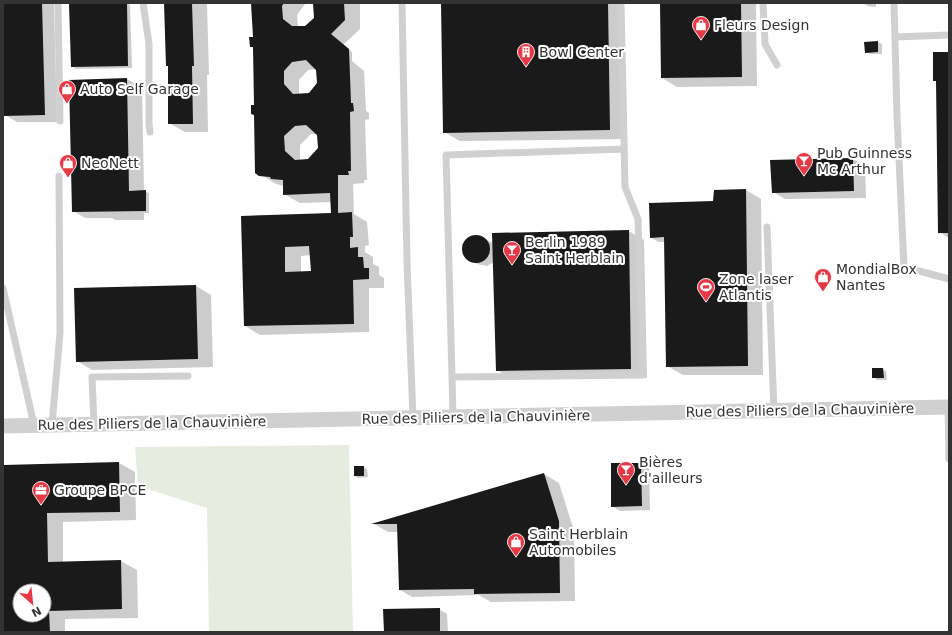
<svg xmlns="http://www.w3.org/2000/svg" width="952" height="635" font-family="'DejaVu Sans',sans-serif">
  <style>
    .green { fill: #e6ecdf }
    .shadow { fill: #0003; fill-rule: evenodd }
    .building { fill: #1a1a1a; fill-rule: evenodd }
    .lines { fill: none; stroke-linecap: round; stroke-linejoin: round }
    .lane { stroke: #d0d0d0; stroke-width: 7 }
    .street { stroke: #d0d0d0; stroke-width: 15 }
    .labels { text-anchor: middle; stroke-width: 4; stroke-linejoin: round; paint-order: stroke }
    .poi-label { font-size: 14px; fill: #333; stroke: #fff; text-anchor: start }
    .street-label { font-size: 14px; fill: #333; stroke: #fff }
  </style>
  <rect width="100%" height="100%" fill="#fff"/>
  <path class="green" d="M 349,445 L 353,632 L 209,632 L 207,508 L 138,486 L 135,447 Z"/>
  <path class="shadow" d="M 3,3 L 54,3 L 57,122 L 17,122 L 5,115 Z
    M 127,3 L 130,5 L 132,68 L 76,69 L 72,66 Z
    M 165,3 L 207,3 L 209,75 L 207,75 L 208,132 L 185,132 L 169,123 L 169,67 L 167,66 Z
    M 252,3 L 360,3 L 360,29 L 343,45 L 352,52 L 352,61 L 364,71 L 366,111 L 369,113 L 369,119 L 365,120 L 367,180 L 364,180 L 364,183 L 353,184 L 354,214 L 367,222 L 369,245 L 365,246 L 365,252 L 373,257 L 373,264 L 379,267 L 379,275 L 384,278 L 384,288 L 369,288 L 369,332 L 260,335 L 245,326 L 242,216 L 332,214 L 331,202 L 300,203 L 284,194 L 284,186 L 276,184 L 256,172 L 254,48 L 251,47 L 254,38 ZM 305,4 L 314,4 L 315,18 L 306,27 L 298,27 L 297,15 ZM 317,69 L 318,83 L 309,93 L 299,95 L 299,80 L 308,70 ZM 311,134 L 318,134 L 319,148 L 309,160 L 300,160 L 300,145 ZM 311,255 L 312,272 L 301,272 L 301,256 Z
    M 442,3 L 623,3 L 625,139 L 460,141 L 444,132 Z
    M 661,3 L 756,3 L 757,86 L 677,87 L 662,78 Z
    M 862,3 L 876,3 L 876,7 L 868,6 Z
    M 878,42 L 882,44 L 882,54 L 870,54 L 866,52 Z
    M 949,53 L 949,238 L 939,232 L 937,82 L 934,80 Z
    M 127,79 L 142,88 L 144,191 L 149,193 L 149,213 L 144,213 L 144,220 L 115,220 L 112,218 L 85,218 L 73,211 Z
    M 853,159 L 865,166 L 866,198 L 785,199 L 773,192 Z
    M 746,190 L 761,199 L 763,375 L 683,375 L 667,366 L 665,242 L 659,242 L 651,238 L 714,202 Z
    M 629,231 L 644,240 L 647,378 L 512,379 L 497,370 L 494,262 L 487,266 L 477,264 L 469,259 L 464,251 L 464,246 L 466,241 L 474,236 L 480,236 L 494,244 Z
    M 196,286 L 211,295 L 213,367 L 92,370 L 77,361 Z
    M 883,369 L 886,371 L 887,380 L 877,380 L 873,377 Z
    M 119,463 L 135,472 L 136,520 L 63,522 L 63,562 L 121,561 L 137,570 L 138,618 L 65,619 L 65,632 L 3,632 L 3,466 ZM 20,591 L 44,591 L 44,615 L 20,615 Z
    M 641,464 L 649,468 L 650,510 L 620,511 L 612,506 Z
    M 364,467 L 367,469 L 368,477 L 358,478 L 355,476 Z
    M 544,474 L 559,483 L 574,531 L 575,601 L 491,602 L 477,594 L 477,595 L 412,597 L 400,590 L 398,532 L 388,532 L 374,524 Z
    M 439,609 L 447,614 L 448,632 L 385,631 Z"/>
  <path class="building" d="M 3,3 L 42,3 L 45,115 L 4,116 Z
    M 98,3 L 127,3 L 128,66 L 71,67 L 69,4 Z
    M 164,3 L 192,3 L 194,66 L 192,66 L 193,124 L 168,124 L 168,66 L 166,66 Z
    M 251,3 L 284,3 L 282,6 L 283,19 L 292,26 L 305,26 L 314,18 L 313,3 L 344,3 L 345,20 L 331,34 L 349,49 L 351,103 L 353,103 L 354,111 L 350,112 L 351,171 L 348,171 L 349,175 L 338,175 L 338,213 L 352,212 L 353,237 L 350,237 L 350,248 L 358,247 L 358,257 L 363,257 L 364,268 L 369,268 L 369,279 L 353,280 L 354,324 L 244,326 L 241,216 L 331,213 L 330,193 L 283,195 L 283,180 L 271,179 L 270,177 L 259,176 L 255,173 L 254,115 L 251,114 L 251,105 L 254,105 L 253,47 L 250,47 L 249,37 L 253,37 ZM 306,60 L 316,70 L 317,83 L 309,93 L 293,94 L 284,84 L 284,71 L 292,62 ZM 306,125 L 317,135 L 318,148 L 308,159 L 295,160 L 285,151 L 284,136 L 295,126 ZM 309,246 L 311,271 L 285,272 L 285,247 Z
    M 441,3 L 608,3 L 610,130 L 443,133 Z
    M 660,3 L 741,3 L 742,77 L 661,78 Z
    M 878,41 L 878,52 L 865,53 L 864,42 Z
    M 933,52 L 949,52 L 949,233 L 938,233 L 936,81 L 933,81 Z
    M 127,78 L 129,191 L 146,190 L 146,211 L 72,212 L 69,80 Z
    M 853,158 L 854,191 L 772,193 L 770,160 Z
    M 746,189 L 748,366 L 666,367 L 664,237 L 650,238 L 649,203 L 713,201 L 714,190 Z
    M 629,230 L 631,369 L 496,371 L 492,233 Z
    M462 249a14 14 0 1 1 28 0a14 14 0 1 1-28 0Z
    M 196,285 L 198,359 L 76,362 L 74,288 Z
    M 872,368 L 883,368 L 884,378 L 872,378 Z
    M 119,462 L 120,512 L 47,513 L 48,562 L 121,560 L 122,609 L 49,611 L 50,632 L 3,632 L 3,465 ZM 20,591 L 44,591 L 44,615 L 20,615 Z
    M 611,463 L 641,463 L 642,506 L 611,507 Z
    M 354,466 L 364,466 L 364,476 L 354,476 Z
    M 544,473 L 559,521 L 560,593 L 474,594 L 474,589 L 399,590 L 397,524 L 371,524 Z
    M 440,608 L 440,631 L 384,632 L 383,609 Z"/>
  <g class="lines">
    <path class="lane" d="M 58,3 L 60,121
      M 143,3 L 149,44 L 149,124 L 150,132
      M 402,3 L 407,262 L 413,418
      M 763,3 L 765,44 L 777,65
      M 894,3 L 897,116 L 904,267 L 949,279
      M 895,37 L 949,35
      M 767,227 L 774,411
      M 3,288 L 34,425
      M 452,377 L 446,155 L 624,149
      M 948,407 L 949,459
      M 453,417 L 452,377 L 643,375 L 638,219 L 625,187 L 621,3
      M 94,424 L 92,377 L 188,376
      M 52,425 L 60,333 L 59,176"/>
    <path class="street" d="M 3,426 L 949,407"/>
  </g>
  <defs>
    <symbol id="shop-pin" viewBox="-11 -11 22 30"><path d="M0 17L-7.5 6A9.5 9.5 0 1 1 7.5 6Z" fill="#e63946" stroke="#fff"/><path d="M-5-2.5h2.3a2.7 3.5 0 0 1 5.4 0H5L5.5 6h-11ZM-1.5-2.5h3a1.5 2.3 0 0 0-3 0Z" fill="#fff"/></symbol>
    <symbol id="building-pin" viewBox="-11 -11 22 30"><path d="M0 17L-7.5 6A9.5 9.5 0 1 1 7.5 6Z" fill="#e63946" stroke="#fff"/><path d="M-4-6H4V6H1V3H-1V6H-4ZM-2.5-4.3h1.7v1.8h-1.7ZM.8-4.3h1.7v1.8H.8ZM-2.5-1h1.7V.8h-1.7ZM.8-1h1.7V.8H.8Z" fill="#fff"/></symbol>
    <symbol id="bar-pin" viewBox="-11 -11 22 30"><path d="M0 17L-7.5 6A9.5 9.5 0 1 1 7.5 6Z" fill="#e63946" stroke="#fff"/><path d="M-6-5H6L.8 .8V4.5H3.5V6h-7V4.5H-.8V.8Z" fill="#fff"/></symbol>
    <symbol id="stadium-pin" viewBox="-11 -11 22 30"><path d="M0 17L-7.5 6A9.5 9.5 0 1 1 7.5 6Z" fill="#e63946" stroke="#fff"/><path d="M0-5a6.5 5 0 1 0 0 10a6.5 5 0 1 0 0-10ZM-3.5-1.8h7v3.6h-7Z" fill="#fff"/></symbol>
    <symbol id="office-pin" viewBox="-11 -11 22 30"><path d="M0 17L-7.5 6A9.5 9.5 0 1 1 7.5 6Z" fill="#e63946" stroke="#fff"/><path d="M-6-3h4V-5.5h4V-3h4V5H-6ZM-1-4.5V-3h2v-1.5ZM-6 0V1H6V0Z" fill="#fff"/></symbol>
  </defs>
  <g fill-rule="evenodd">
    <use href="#shop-pin" x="691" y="15" width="20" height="27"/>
    <use href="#building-pin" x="516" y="42" width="20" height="27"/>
    <use href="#shop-pin" x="57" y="79" width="20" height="27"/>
    <use href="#bar-pin" x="794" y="151" width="20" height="27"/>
    <use href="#shop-pin" x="58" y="153" width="20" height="27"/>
    <use href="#bar-pin" x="502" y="240" width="20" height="27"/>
    <use href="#shop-pin" x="813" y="267" width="20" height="27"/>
    <use href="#stadium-pin" x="696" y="277" width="20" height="27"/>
    <use href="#bar-pin" x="616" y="460" width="20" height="27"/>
    <use href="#office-pin" x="31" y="480" width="20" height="27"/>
    <use href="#shop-pin" x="506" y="532" width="20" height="27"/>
  </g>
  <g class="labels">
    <g class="poi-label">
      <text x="714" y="30">Fleurs Design</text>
      <text x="539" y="57">Bowl Center</text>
      <text x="80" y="94">Auto Self Garage</text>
      <text x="817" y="158">Pub Guinness<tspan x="817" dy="16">Mc Arthur</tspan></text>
      <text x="81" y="168">NeoNett</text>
      <text x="525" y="247">Berlin 1989<tspan x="525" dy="16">Saint Herblain</tspan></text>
      <text x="836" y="274">MondialBox<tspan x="836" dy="16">Nantes</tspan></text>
      <text x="719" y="284">Zone laser<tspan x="719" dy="16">Atlantis</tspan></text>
      <text x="639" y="467">Bières<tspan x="639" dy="16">d'ailleurs</tspan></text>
      <text x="54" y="495">Groupe BPCE</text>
      <text x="529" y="539">Saint Herblain<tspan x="529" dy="16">Automobiles</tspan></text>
    </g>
    <g class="street-label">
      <text transform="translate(800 410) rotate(-1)" y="5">Rue des Piliers de la Chauvinière</text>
      <text transform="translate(476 417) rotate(-1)" y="5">Rue des Piliers de la Chauvinière</text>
      <text transform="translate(152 423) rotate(-1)" y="5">Rue des Piliers de la Chauvinière</text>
    </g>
  </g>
  <rect width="952" height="635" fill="none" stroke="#333333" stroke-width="8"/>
  <g transform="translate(32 603) rotate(153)"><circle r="19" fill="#ffffff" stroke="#adadad"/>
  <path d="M0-3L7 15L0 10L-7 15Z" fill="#e63946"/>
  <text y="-6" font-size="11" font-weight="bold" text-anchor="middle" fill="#333333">N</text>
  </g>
</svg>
